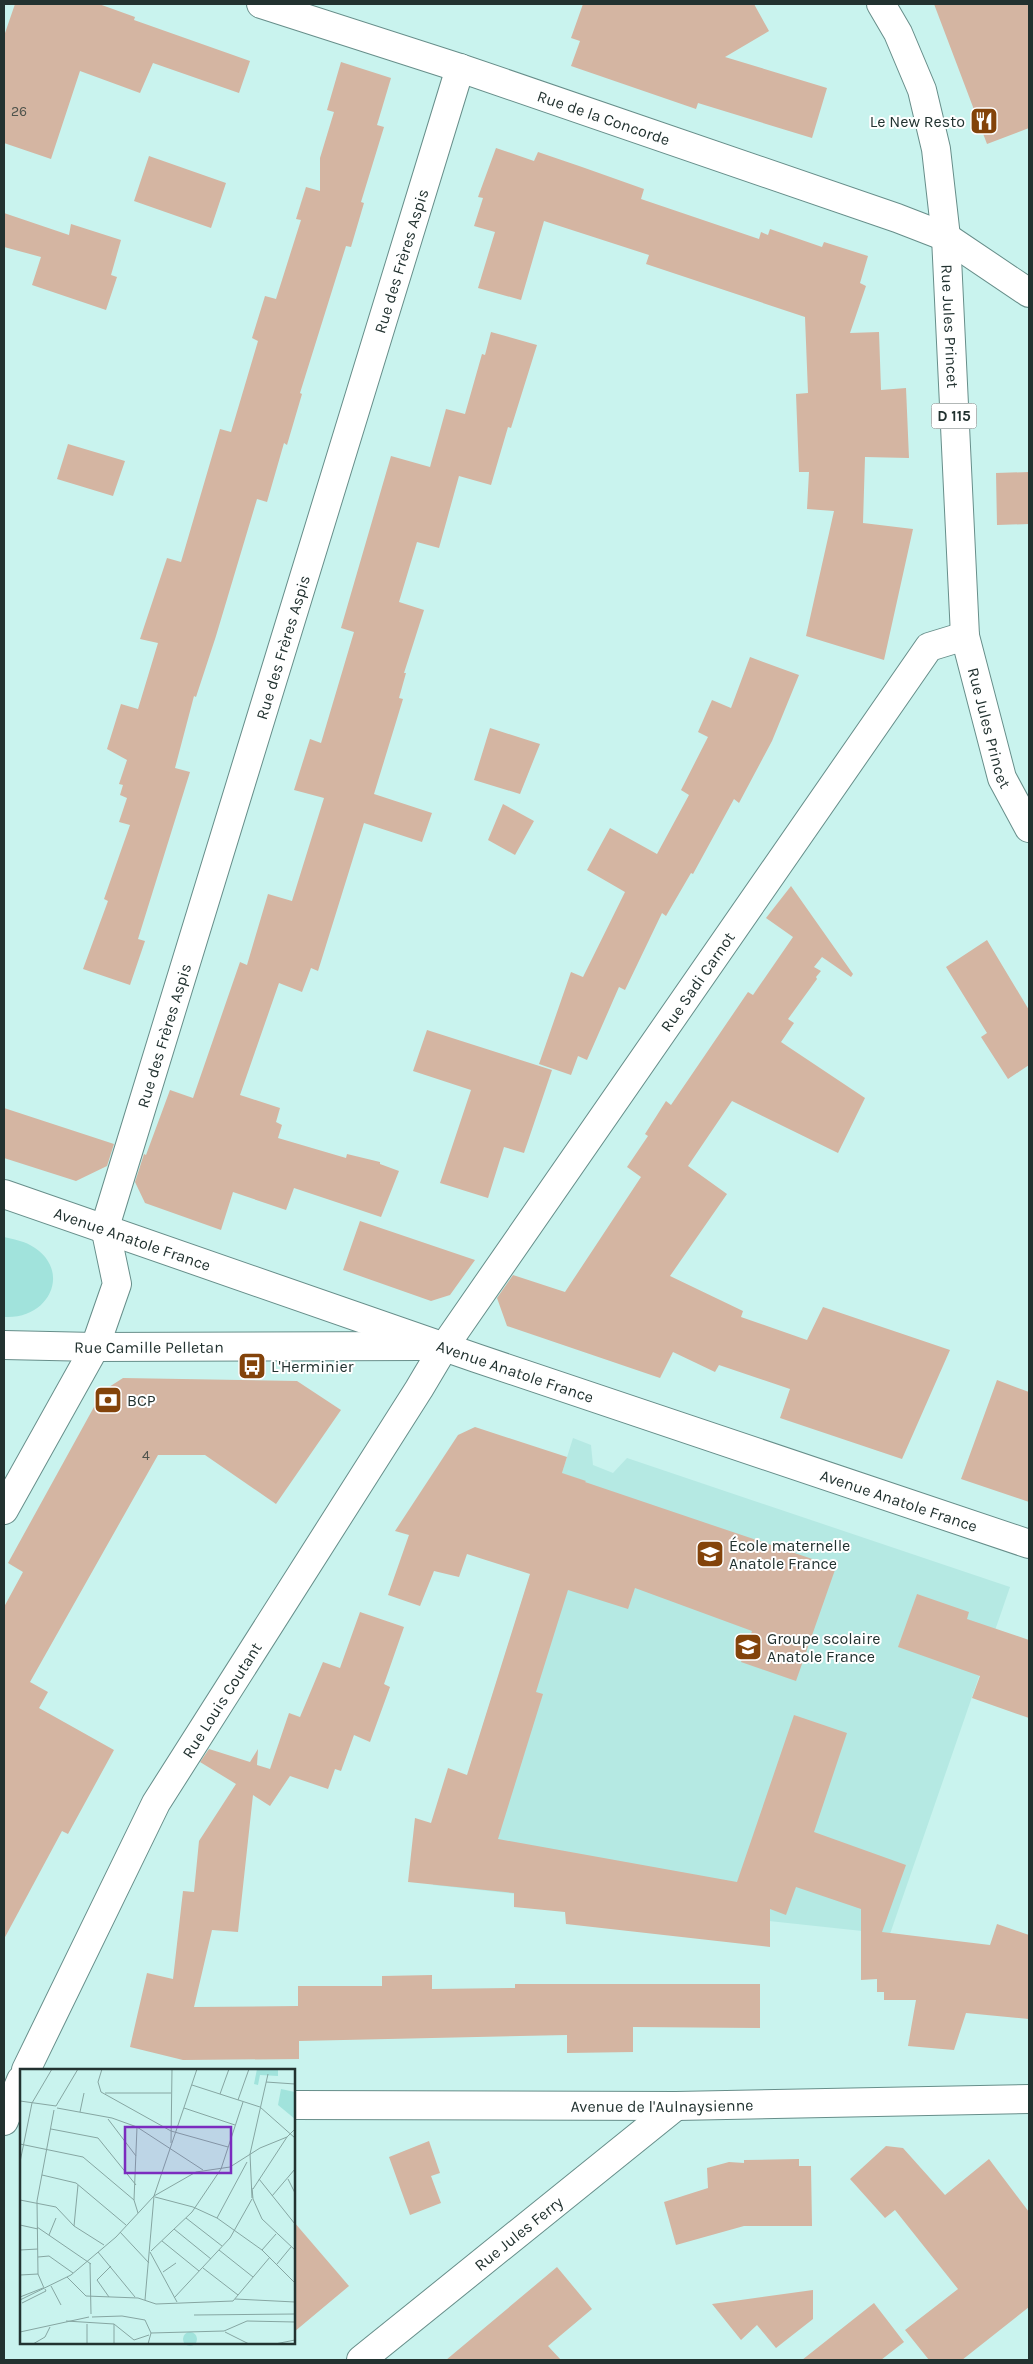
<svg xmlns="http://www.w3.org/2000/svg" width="1033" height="2364" font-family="Karla,sans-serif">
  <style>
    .built { fill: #b5e9e3 }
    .green { fill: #a1e3dc }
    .building { fill: #d4b5a2 }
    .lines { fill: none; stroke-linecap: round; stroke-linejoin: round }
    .minor-casing { stroke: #678e8a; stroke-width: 30 }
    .major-casing { stroke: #678e8a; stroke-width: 30 }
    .minor { stroke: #fff; stroke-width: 28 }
    .major { stroke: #fff; stroke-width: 28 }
    .labels { text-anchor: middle; stroke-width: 4; stroke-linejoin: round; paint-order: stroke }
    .number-label { font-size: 14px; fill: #4e534c }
    .shield { fill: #fff; stroke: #64706e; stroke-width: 1 }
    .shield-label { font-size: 15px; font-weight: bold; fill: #223230 }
    .street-label { font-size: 16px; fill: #223230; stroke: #fff }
    .poi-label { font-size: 16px; fill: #223230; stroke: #fff; text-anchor: start }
    .inset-road { fill: none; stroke: #86a6a2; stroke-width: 1 }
    .view { fill: #7b2cbf; fill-opacity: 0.15; stroke: #7b2cbf; stroke-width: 2.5 }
    .inset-edge { fill: none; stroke: #223230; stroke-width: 2.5 }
  </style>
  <rect width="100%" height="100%" fill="#c9f3ee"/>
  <path class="built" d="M 573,1438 L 591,1445 L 593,1465 L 613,1473 L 627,1458 L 1010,1587 L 890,1934 L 433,1885 Z"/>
  <path class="green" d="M 4,1237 C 12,1239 23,1241 30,1245 C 73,1268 51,1320 4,1317 Z"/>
  <path class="building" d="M 15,4 L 99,4 L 135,17 L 134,20 L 250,61 L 239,93 L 153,63 L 140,93 L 80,71 L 51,159 L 4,143 L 4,36 Z
    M 583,4 L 754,4 L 769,31 L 725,57 L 827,88 L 812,138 L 698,103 L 696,109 L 571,66 L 580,41 L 571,38 Z
    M 934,4 L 1029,4 L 1029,128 L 987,144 Z
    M 341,62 L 391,78 L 377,125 L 384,127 L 361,202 L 364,203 L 351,247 L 346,246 L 300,393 L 302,394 L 287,445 L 284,443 L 267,502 L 257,499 L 216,636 L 196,697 L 194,696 L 175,768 L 190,772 L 138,939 L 145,941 L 130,985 L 83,969 L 108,901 L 104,899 L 130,825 L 119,822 L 127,798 L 120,795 L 123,785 L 119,784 L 127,760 L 107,749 L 121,704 L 138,709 L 158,643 L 140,639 L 167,558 L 181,562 L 220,429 L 231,432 L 258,341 L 252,338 L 265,296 L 276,299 L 301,220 L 296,219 L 306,187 L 320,191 L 320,158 L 334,112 L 327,110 Z
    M 496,148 L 534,161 L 538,152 L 582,167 L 644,189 L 641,199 L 759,239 L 761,232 L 768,235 L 770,229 L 822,247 L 824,242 L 868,256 L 860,283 L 866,286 L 850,333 L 879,332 L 881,390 L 906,388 L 909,458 L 865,457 L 863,523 L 913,529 L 884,660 L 806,636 L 834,511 L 807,509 L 809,472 L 799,472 L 796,394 L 808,393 L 805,317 L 646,264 L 649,255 L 544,221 L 521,300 L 478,288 L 495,232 L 474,226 L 483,198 L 478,197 Z
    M 149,156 L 226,183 L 211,228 L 134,201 Z
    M 4,213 L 69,235 L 71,224 L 121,240 L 111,275 L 117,277 L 106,310 L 32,285 L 41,257 L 4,247 Z
    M 491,332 L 537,345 L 511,428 L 508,427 L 491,485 L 459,476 L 439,548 L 417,542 L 399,602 L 424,610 L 404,673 L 406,673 L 399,698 L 403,699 L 374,794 L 432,813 L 422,842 L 364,823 L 318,971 L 311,968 L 302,992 L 279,983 L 240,1095 L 280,1108 L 276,1122 L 282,1125 L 278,1138 L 346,1158 L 347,1154 L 380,1162 L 380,1164 L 399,1171 L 381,1217 L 294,1188 L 286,1210 L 233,1192 L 221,1230 L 145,1203 L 135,1182 L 144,1154 L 146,1155 L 170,1090 L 193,1098 L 240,962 L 247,965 L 268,894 L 292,901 L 324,798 L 294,790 L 310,739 L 321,743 L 354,632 L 341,628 L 391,456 L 430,467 L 446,409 L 465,414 L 482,354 L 485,355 Z
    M 68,444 L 125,461 L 113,496 L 57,479 Z
    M 1029,472 L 1029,524 L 997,525 L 996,473 Z
    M 750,657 L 799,675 L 772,741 L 739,803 L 734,799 L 693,874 L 691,873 L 666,916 L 662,913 L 625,990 L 619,987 L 587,1060 L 578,1056 L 571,1075 L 539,1064 L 571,972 L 583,977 L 625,892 L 587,870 L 610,828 L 657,854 L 689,795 L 681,790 L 708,737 L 698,732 L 712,700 L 731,708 Z
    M 490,728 L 540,744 L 520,794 L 474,780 Z
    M 503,804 L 534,821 L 515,855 L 488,840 Z
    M 791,886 L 853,974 L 851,977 L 822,957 L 814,967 L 821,971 L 816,977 L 817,979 L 788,1019 L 794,1023 L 781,1042 L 865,1098 L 838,1153 L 732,1101 L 688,1166 L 727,1194 L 670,1276 L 743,1311 L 741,1317 L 807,1340 L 823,1307 L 950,1350 L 902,1459 L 780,1418 L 790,1389 L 719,1365 L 715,1372 L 673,1352 L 660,1378 L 507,1326 L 497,1298 L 513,1275 L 565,1292 L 641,1177 L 627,1167 L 648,1136 L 645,1134 L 666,1101 L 671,1105 L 748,992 L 753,995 L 793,937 L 766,918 Z
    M 987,940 L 1029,1010 L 1029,1065 L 1008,1079 L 981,1037 L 987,1033 L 946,967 Z
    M 427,1030 L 552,1070 L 524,1153 L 504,1147 L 488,1198 L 440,1183 L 471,1090 L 413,1071 Z
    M 4,1108 L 114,1144 L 107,1166 L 76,1181 L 4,1158 Z
    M 360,1221 L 475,1260 L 450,1295 L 431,1301 L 343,1270 Z
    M 123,1378 L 297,1381 L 341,1410 L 276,1504 L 205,1455 L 158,1455 L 30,1682 L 48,1692 L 39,1708 L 114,1750 L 68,1834 L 62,1831 L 4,1939 L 4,1607 L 23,1572 L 8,1563 L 105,1387 L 109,1387 Z
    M 997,1380 L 1029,1392 L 1029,1502 L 961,1479 Z
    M 475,1427 L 567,1457 L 562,1473 L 586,1481 L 585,1482 L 836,1567 L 796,1681 L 741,1662 L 752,1631 L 635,1588 L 628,1609 L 568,1590 L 536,1692 L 543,1694 L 498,1839 L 737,1882 L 794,1715 L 847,1733 L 814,1832 L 906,1865 L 882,1932 L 990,1945 L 997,1924 L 1029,1935 L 1029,2019 L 966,2013 L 954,2050 L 908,2046 L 916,2000 L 884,2000 L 884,1992 L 877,1992 L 877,1979 L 861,1980 L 861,1909 L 796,1887 L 786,1915 L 770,1909 L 770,1947 L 566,1924 L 565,1912 L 514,1907 L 514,1893 L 408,1882 L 415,1818 L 431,1823 L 448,1768 L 467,1775 L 530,1574 L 467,1554 L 459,1577 L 434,1571 L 420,1606 L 388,1595 L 409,1535 L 395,1531 L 458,1435 Z
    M 917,1594 L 969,1612 L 967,1619 L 1029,1640 L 1029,1718 L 972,1698 L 980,1676 L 898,1647 Z
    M 360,1612 L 404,1627 L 384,1684 L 390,1687 L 370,1742 L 354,1735 L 341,1771 L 335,1769 L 328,1789 L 290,1776 L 270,1806 L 253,1795 L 238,1932 L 212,1930 L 194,2007 L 298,2006 L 298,1986 L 382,1986 L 382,1976 L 432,1975 L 432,1989 L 515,1988 L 515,1984 L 760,1984 L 760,2028 L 633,2027 L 633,2052 L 567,2053 L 567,2035 L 299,2041 L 299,2059 L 183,2060 L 130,2047 L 147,1973 L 173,1979 L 183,1891 L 194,1892 L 199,1841 L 236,1784 L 200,1762 L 209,1749 L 250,1762 L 258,1749 L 257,1765 L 270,1769 L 289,1713 L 300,1717 L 323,1662 L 340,1668 Z
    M 429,2141 L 440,2173 L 431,2176 L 441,2203 L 410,2215 L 389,2157 Z
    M 886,2146 L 903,2148 L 945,2195 L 989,2159 L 1029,2212 L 1029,2307 L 962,2360 L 929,2360 L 905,2330 L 958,2289 L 895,2210 L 885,2218 L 850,2179 Z
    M 799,2159 L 799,2166 L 811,2166 L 812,2226 L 744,2226 L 676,2245 L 664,2202 L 708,2188 L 707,2168 L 729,2162 L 744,2163 L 744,2160 Z
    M 294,2222 L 349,2286 L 294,2332 Z
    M 557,2267 L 592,2309 L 548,2346 L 561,2360 L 446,2360 Z
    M 813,2290 L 813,2319 L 776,2348 L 757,2325 L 741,2340 L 712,2304 Z
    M 874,2303 L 904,2342 L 881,2360 L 802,2360 Z"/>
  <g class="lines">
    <defs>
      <g id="minor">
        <path id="s1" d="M 261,4 L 460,68 L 897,218 L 946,237 L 1029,293"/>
        <path id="s2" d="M 4,1194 L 476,1358 L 1029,1544"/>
        <path id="s3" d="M 4,1345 L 95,1347 L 422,1346"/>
        <path id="s4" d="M 4,1510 L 95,1347 L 117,1284 L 105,1227 L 460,68"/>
        <path id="s5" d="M 26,2070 L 156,1803 L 419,1389 L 444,1347 L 929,647 L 965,636"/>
        <path id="s6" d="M 294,2105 L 676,2106 L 1029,2099"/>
        <path d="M 4,2121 L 21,2080"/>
        <path id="s7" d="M 361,2360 L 676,2106"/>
      </g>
      <g id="major">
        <path id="s8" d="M 881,4 L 898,33 L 922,90 L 936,149 L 946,237 L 965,636 L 1002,778 L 1029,828"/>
      </g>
    </defs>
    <use href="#minor" class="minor-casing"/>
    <use href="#major" class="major-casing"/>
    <use href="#minor" class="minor"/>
    <use href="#major" class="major"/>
  </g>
  <defs>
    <symbol id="restaurant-square" viewBox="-11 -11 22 22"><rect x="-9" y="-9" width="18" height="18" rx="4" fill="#83430a" stroke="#fff"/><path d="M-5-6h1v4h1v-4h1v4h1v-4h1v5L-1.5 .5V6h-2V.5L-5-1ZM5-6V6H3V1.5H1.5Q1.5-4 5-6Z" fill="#fff"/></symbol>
    <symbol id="bus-square" viewBox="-11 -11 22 22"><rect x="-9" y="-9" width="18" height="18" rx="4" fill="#83430a" stroke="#fff"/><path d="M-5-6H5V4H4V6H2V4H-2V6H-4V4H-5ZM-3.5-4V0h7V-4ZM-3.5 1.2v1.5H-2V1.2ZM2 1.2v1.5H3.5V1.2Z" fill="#fff"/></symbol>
    <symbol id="bank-square" viewBox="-11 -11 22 22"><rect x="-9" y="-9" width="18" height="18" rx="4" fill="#83430a" stroke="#fff"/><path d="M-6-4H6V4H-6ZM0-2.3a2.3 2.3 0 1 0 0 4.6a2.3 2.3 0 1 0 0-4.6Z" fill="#fff"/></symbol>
    <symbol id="school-square" viewBox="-11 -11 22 22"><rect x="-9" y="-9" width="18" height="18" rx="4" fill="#83430a" stroke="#fff"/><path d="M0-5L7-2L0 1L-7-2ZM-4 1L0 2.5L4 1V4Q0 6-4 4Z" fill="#fff"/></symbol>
  </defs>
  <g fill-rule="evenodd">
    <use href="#restaurant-square" x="968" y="105" width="32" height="32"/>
    <use href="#bus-square" x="236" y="1350" width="32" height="32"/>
    <use href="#bank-square" x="92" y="1384" width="32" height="32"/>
    <use href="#school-square" x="694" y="1538" width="32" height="32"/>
    <use href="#school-square" x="732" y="1631" width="32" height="32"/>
  </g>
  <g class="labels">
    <g class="number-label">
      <text x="19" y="116">26</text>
      <text x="146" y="1460">4</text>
    </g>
    <rect class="shield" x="931.5" y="403.5" width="45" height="25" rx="4"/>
    <g class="shield-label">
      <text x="954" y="421">D 115</text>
    </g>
    <g class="street-label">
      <text dy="6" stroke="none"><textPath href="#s1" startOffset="361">Rue de la Concorde</textPath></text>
      <text dy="6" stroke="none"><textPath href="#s4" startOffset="1322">Rue des Frères Aspis</textPath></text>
      <text dy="6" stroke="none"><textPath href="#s8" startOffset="334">Rue Jules Princet</textPath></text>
      <text dy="6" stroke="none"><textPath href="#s4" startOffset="918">Rue des Frères Aspis</textPath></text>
      <text dy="6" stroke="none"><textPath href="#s8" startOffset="739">Rue Jules Princet</textPath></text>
      <text dy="6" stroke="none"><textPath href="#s5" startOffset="1281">Rue Sadi Carnot</textPath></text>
      <text dy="6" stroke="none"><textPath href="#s4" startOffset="512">Rue des Frères Aspis</textPath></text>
      <text dy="6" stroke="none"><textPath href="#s2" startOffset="136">Avenue Anatole France</textPath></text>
      <text dy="6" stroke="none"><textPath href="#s3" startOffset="145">Rue Camille Pelletan</textPath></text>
      <text dy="6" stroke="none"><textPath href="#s2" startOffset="541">Avenue Anatole France</textPath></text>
      <text dy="6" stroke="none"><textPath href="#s2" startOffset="946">Avenue Anatole France</textPath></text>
      <text dy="6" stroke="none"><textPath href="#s5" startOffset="419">Rue Louis Coutant</textPath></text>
      <text dy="6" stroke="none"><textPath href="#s6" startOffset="368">Avenue de l'Aulnaysienne</textPath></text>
      <text dy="6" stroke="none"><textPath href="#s7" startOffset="202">Rue Jules Ferry</textPath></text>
    </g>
    <g class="poi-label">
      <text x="965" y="127" text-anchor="end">Le New Resto</text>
      <text x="271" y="1372">L'Herminier</text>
      <text x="127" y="1406">BCP</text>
      <text x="729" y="1551">École maternelle<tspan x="729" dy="18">Anatole France</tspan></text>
      <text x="767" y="1644">Groupe scolaire<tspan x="767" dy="18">Anatole France</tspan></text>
    </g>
  </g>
  <g transform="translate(20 2069)">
    <rect width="275" height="275" fill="#c9f3ee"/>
    <path d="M 237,0 L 258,0 L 258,7 L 240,6 L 238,16 L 234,15 ZM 261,20 L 275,23 L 275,50 L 258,36 ZM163 270a7 7 0 1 1 14 0a7 7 0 1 1-14 0Z" fill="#a1e3dc"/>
    <path class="inset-road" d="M 82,0 L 78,13 L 81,23 L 151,62 L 208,78M 246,13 L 275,15M 172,16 L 240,38 L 275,69M 85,24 L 151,24M 200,25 L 209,0M 218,31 L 229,0M 0,32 L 36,37M 36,37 L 58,0M 37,39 L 92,49 L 117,58 L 183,101M 164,39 L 215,56M 60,43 L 64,24M 88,50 L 116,87M 117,58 L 114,131 L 118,144M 31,60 L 78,69 L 116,116M 151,74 L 152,0M 0,75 L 63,88 L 114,131M 0,93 L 12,34 L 32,0M 22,106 L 56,114 L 106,156M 239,110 L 275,155M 268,110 L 275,124M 232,119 L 233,130 L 242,150 L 275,181M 233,120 L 267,68M 252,127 L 275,100M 135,128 L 173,138 L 197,149 L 242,181 L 275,214M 232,129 L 230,85 L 248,5M 0,131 L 36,138 L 54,157 L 84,176M 166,149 L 202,177M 197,149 L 227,93M 0,156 L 18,160M 54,157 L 58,116M 17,158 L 71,195M 154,160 L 191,190M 100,163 L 129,194M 29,166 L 36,149M 142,172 L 179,202M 0,181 L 18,180M 199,181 L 233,208M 242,181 L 256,165M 131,182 L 172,143 L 201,100 L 223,33M 78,183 L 115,228M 130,183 L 157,233M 18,188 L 29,187 L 53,204M 70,194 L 71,245M 257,195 L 271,178M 183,199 L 218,226M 143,203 L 156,194M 0,206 L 18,205M 47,208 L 66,227 L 118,229 L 136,235 L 213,232 L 250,188M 31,217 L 41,236M 24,219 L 18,205 L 17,132 L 34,41M 0,228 L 23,219M 89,228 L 77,211 L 91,197M 154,229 L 210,169 L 232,130M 215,230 L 275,233M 0,231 L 51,206 L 96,168 L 134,127 L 176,103 L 210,98 L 240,79 L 267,68 L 275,60M 125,231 L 134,127 L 177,0M 2,234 L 26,222 L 25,220M 174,246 L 275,245M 72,248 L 102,247 L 125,251 L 131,264 L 128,275M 46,252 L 94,255 L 114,271 L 129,266M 0,263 L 69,248M 205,263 L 229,275M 131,264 L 204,262 L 227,252 L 275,253M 13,275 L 25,268 L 30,258M 67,275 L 67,255M 94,275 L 94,255M 255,275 L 275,271"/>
    <path class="view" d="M 105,58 L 211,58 L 211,104 L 105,104 Z"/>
    <rect width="275" height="275" class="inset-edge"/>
  </g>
  <rect width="1033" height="2364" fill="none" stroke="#223230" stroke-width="10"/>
</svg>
